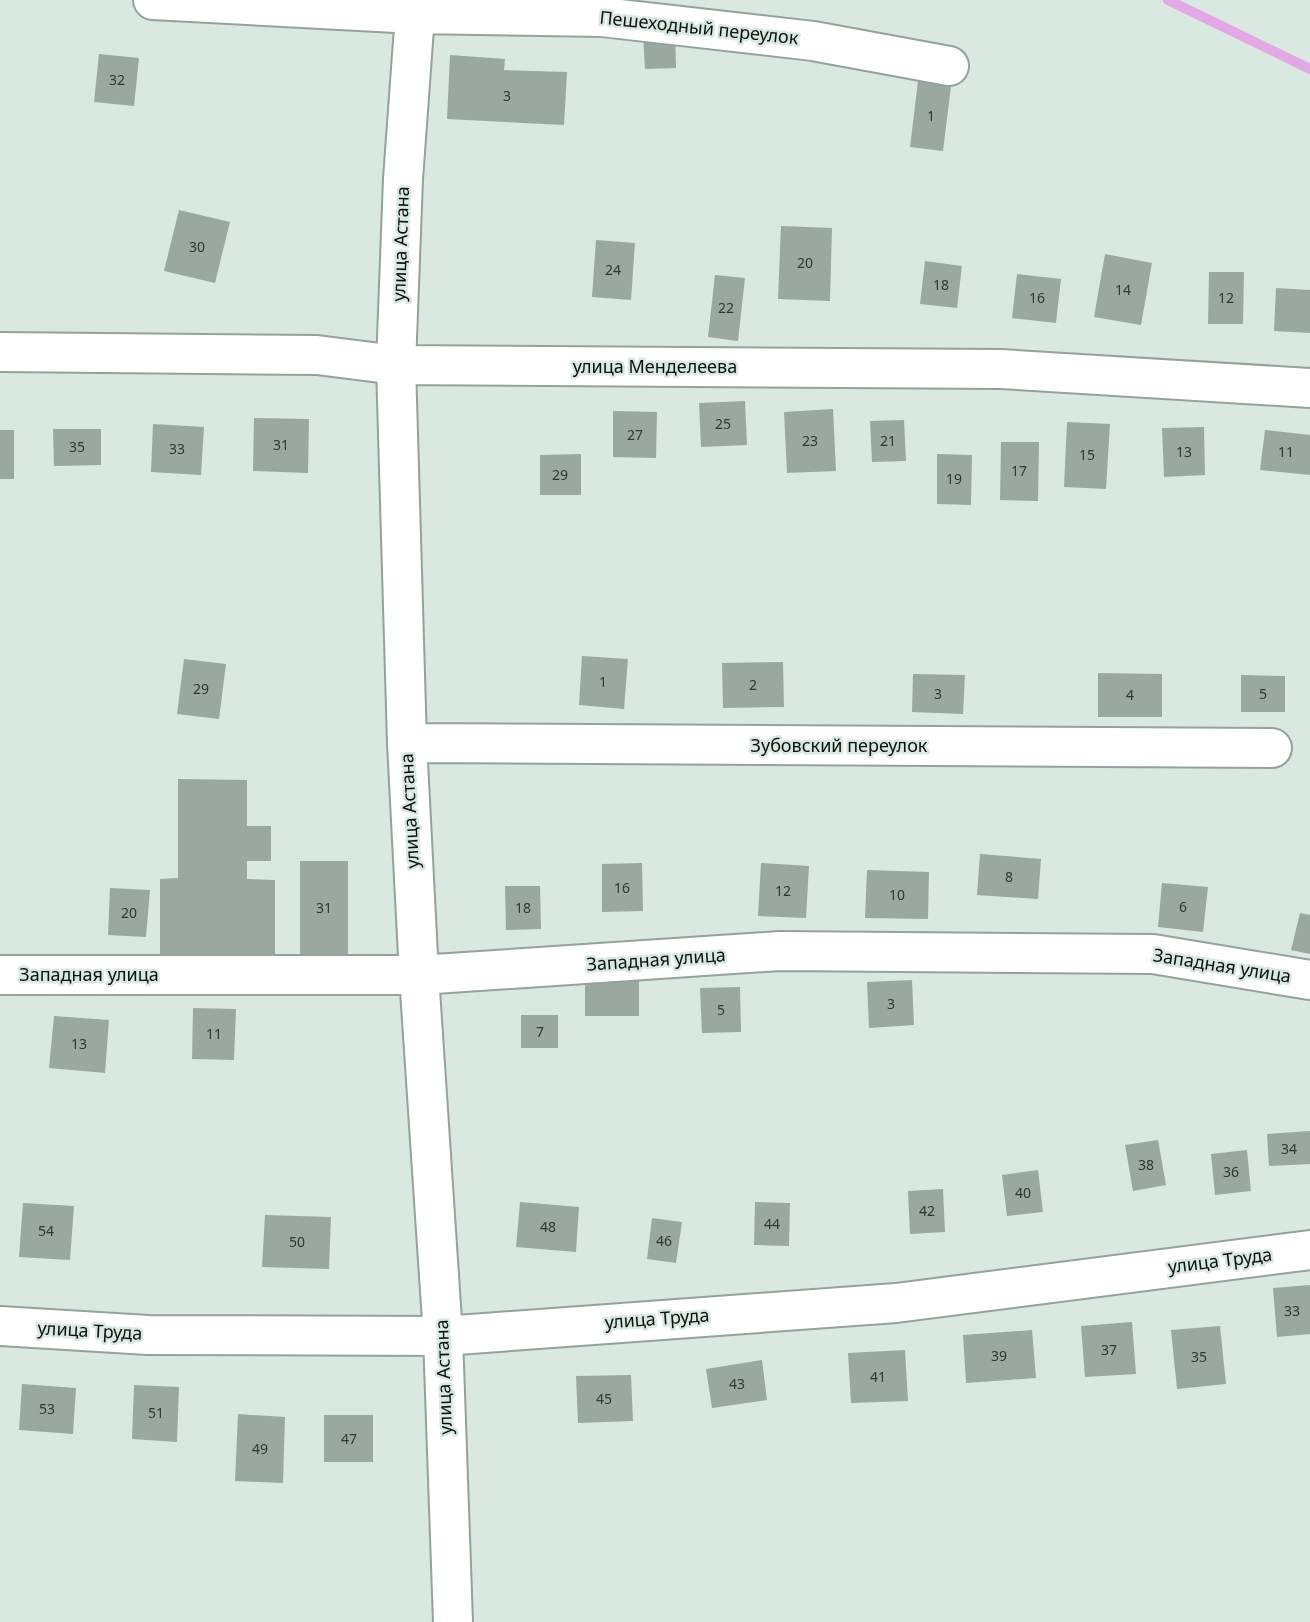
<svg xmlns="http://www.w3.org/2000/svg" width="1310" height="1622" font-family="'Noto Sans',sans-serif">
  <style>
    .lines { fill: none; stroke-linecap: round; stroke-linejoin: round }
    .stream { stroke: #e3a9e7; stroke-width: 10 }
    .building { fill: #9aa8a0 }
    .minor-casing { stroke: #94a29a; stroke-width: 42 }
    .minor { stroke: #fff; stroke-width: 38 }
    .labels { text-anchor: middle; stroke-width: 5; stroke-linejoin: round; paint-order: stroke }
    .number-label { font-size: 14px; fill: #303733 }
    .street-label { font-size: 18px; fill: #0c110f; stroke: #d9e8e0 }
  </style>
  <rect width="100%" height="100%" fill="#d9e8e0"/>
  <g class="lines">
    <path class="stream" d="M 1168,0 L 1310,69"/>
  </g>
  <path class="building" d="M 675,33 L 676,68 L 645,69 L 643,34 Z
    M 99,54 L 139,58 L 134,106 L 94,102 Z
    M 450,55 L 505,59 L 504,70 L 567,72 L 564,125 L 447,119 Z
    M 918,81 L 951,86 L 943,151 L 910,147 Z
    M 179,210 L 230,222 L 215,283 L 164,271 Z
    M 781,226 L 832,228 L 830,301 L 778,299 Z
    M 596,240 L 635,243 L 631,300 L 592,297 Z
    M 1105,254 L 1152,263 L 1141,325 L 1094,317 Z
    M 925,261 L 962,266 L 957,308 L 920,304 Z
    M 1209,272 L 1244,272 L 1243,324 L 1208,324 Z
    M 1017,274 L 1061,279 L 1056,323 L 1012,318 Z
    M 715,275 L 745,278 L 738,341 L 708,337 Z
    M 1276,288 L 1310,290 L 1310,333 L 1274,331 Z
    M 745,401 L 747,445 L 701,447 L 699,403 Z
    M 833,409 L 836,471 L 787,473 L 784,412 Z
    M 613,411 L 657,412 L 656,458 L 613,457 Z
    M 254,418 L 309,419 L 308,473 L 253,471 Z
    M 904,420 L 906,461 L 872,462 L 870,421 Z
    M 1067,422 L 1110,424 L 1106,489 L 1064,487 Z
    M 153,424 L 204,427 L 201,475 L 151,472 Z
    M 1204,427 L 1205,475 L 1164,477 L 1162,428 Z
    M 53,429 L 101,429 L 101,465 L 54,466 Z
    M 0,430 L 14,430 L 14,479 L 0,479 Z
    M 1265,430 L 1310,435 L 1310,475 L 1260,470 Z
    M 1001,442 L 1039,442 L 1038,501 L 1000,500 Z
    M 581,454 L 581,495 L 540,495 L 540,455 Z
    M 937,454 L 972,455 L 971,505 L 937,504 Z
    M 582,656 L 628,659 L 624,709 L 579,705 Z
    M 184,659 L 226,664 L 219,719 L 177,714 Z
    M 783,662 L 784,707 L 723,708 L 722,663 Z
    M 1098,673 L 1162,674 L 1162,717 L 1098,717 Z
    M 913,674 L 965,675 L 963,714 L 912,712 Z
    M 1241,675 L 1285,676 L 1285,712 L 1241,712 Z
    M 178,779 L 247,780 L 247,826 L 271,826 L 271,861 L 247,861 L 247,879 L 275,880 L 275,957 L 160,957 L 160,879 L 178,878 Z
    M 980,854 L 1041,859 L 1038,899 L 977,895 Z
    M 300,861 L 348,861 L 348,955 L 300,955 Z
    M 642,863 L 643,911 L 602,912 L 602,864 Z
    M 761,863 L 809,866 L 806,918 L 758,916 Z
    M 867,870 L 929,872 L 928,919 L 865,918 Z
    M 1162,883 L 1208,887 L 1203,932 L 1158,927 Z
    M 505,886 L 540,886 L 541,929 L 506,930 Z
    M 110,888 L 150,890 L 146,937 L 108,935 Z
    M 1300,913 L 1310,915 L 1310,954 L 1291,950 Z
    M 585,978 L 639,979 L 639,1016 L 585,1016 Z
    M 912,980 L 914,1025 L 869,1028 L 867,982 Z
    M 740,987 L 741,1032 L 702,1033 L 700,988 Z
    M 193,1008 L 236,1009 L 234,1060 L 192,1059 Z
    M 521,1015 L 558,1015 L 558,1048 L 521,1048 Z
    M 54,1016 L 109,1020 L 105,1073 L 49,1068 Z
    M 1310,1131 L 1310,1164 L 1269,1166 L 1267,1134 Z
    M 1158,1140 L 1166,1185 L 1133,1191 L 1125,1145 Z
    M 1247,1150 L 1251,1191 L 1215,1195 L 1211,1154 Z
    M 1038,1170 L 1043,1212 L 1007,1216 L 1002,1175 Z
    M 943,1189 L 945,1232 L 910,1234 L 908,1191 Z
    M 520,1202 L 579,1207 L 576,1252 L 516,1247 Z
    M 755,1202 L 790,1203 L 789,1246 L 754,1245 Z
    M 23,1203 L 74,1206 L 70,1260 L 19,1257 Z
    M 265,1215 L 331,1217 L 329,1269 L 262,1267 Z
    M 652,1218 L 682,1222 L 676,1263 L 647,1259 Z
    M 1310,1285 L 1310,1334 L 1277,1337 L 1273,1288 Z
    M 1132,1322 L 1136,1374 L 1085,1377 L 1081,1326 Z
    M 1220,1326 L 1226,1384 L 1177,1389 L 1171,1330 Z
    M 1032,1330 L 1036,1378 L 966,1383 L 963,1335 Z
    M 905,1350 L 908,1401 L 851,1403 L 848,1353 Z
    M 762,1360 L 767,1400 L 712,1408 L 706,1369 Z
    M 631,1375 L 633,1421 L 578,1423 L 576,1376 Z
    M 22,1384 L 76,1388 L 73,1434 L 19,1430 Z
    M 134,1385 L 179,1387 L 177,1442 L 132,1439 Z
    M 238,1414 L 285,1417 L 283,1483 L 235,1481 Z
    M 324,1415 L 373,1415 L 373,1462 L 324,1462 Z"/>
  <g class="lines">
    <defs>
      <path id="minor" d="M 153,0 L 415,14 L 602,17 L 813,41 L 949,66
        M 416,0 L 403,179 L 396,365 L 407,743 L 419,975 L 443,1336 L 453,1622
        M 0,352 L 317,355 L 396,365 L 1001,369 L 1310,388
        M 407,743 L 1272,748
        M 0,975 L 419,975 L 780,951 L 1153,954 L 1310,980
        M 0,1326 L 148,1335 L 443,1336 L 896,1303 L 1310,1250"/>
    </defs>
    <use href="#minor" class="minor-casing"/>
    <use href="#minor" class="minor"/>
  </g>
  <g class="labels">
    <g class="number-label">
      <text x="117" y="85">32</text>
      <text x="507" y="101">3</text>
      <text x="931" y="121">1</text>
      <text x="197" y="252">30</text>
      <text x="805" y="268">20</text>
      <text x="613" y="275">24</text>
      <text x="941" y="290">18</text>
      <text x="1123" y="295">14</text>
      <text x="1037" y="303">16</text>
      <text x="1226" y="303">12</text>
      <text x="726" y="313">22</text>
      <text x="723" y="429">25</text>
      <text x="635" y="440">27</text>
      <text x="810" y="446">23</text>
      <text x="888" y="446">21</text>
      <text x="281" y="450">31</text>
      <text x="77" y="452">35</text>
      <text x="177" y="454">33</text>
      <text x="1184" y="457">13</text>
      <text x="1286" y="457">11</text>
      <text x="1087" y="460">15</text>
      <text x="1019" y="476">17</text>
      <text x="560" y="480">29</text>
      <text x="954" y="484">19</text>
      <text x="603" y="687">1</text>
      <text x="753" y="690">2</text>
      <text x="201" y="694">29</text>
      <text x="938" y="699">3</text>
      <text x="1263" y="699">5</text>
      <text x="1130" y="700">4</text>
      <text x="1009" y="882">8</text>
      <text x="622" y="893">16</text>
      <text x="783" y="896">12</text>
      <text x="897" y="900">10</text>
      <text x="1183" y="912">6</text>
      <text x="324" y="913">31</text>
      <text x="523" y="913">18</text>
      <text x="129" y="918">20</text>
      <text x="891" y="1009">3</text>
      <text x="721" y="1015">5</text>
      <text x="540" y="1037">7</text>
      <text x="214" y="1039">11</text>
      <text x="79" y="1049">13</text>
      <text x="1289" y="1154">34</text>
      <text x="1146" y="1170">38</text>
      <text x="1231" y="1177">36</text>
      <text x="1023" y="1198">40</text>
      <text x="927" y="1216">42</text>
      <text x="772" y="1229">44</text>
      <text x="548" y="1232">48</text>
      <text x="46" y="1236">54</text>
      <text x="664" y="1246">46</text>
      <text x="297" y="1247">50</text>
      <text x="1292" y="1316">33</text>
      <text x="1109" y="1355">37</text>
      <text x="999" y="1361">39</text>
      <text x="1199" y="1362">35</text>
      <text x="878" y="1382">41</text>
      <text x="737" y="1389">43</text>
      <text x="604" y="1404">45</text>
      <text x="47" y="1414">53</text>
      <text x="156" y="1418">51</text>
      <text x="349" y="1444">47</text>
      <text x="260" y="1454">49</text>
    </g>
    <g class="street-label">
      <text transform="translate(699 28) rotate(6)" y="6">Пешеходный переулок</text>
      <text transform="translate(401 244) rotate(-88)" y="6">улица Астана</text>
      <text x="655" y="373">улица Менделеева</text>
      <text x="839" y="752">Зубовский переулок</text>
      <text transform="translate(410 811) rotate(-93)" y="6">улица Астана</text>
      <text transform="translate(656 960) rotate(-4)" y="6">Западная улица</text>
      <text transform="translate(1222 966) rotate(9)" y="6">Западная улица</text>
      <text x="89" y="981">Западная улица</text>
      <text transform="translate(1220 1261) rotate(-7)" y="6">улица Труда</text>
      <text transform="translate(657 1319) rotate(-4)" y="6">улица Труда</text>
      <text transform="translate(90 1331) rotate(3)" y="6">улица Труда</text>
      <text transform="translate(444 1377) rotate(-92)" y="6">улица Астана</text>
    </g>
  </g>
</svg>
